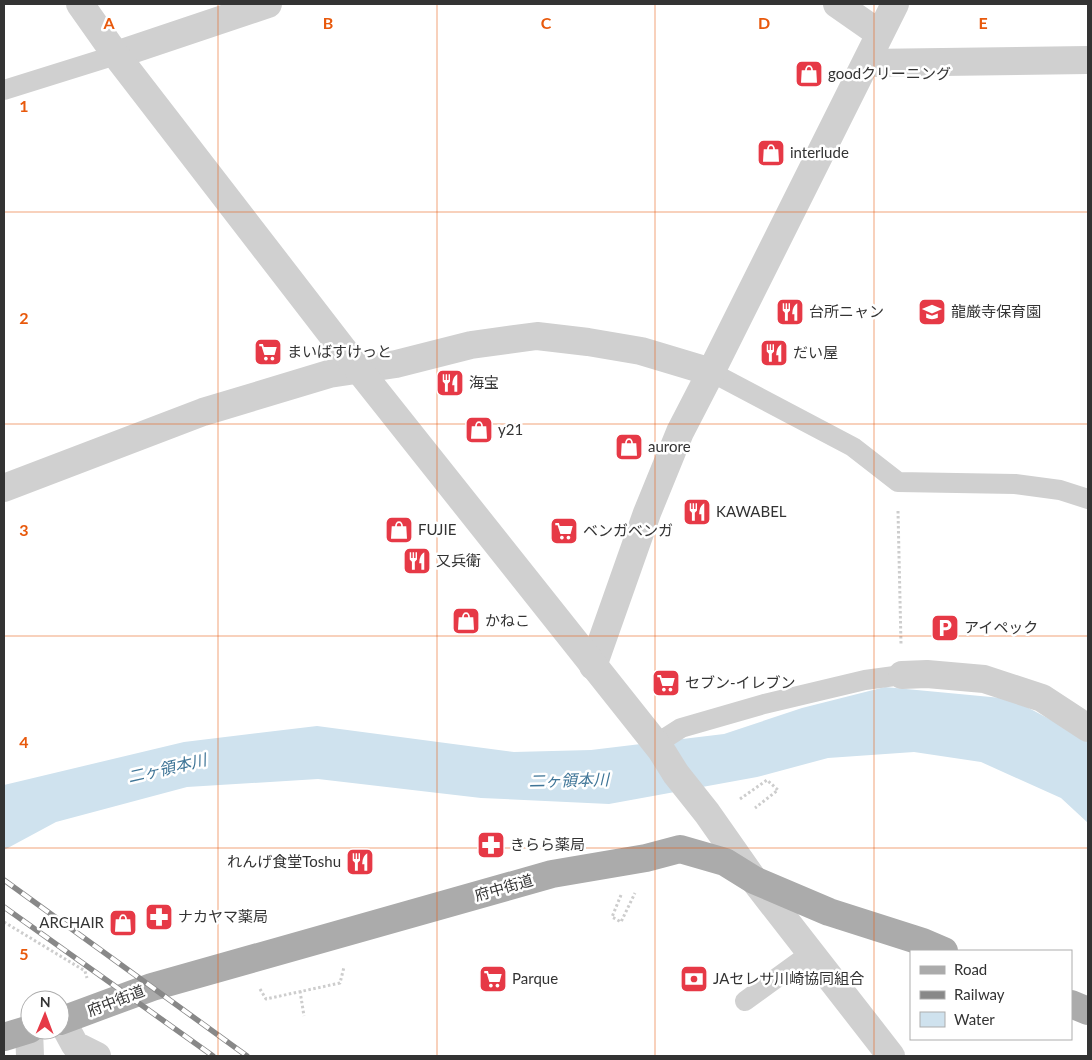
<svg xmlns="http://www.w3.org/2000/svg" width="1092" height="1060" font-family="Lato,'Noto Sans JP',sans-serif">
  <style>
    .water { fill: #cfe2ee }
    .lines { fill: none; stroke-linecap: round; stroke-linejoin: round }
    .path { stroke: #cdcdcd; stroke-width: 3; stroke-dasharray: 2.5 2.5; stroke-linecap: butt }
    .service { stroke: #d0d0d0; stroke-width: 20 }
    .minor { stroke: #d0d0d0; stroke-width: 28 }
    .tertiary { stroke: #d0d0d0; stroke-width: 28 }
    .primary { stroke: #ababab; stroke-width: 28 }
    .rail-casing { stroke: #888; stroke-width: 5.5 }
    .rail { stroke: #fff; stroke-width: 4; stroke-dasharray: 11; stroke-linecap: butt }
    .grid { fill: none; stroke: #e8590c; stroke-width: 1; stroke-opacity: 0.55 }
    .labels { text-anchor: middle; stroke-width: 5; stroke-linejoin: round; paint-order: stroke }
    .poi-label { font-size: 15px; fill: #333; stroke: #fff; text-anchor: start }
    .street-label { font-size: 15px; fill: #333; stroke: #fff }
    .water-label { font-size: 16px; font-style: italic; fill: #3f7597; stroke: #fff }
    .grid-label { font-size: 16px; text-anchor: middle; font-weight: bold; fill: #e8590c; stroke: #fff; stroke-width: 5; stroke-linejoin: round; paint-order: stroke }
  </style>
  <rect width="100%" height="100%" fill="#fff"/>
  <path class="water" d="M 885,687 L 1012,699 L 1085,738 L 1088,741 L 1088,823 L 1061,798 L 981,762 L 914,752 L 828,758 L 757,777 L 609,804 L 481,798 L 318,779 L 187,787 L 56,822 L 4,850 L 4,785 L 184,742 L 317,726 L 514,752 L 591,750 L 724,734 L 802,708 Z"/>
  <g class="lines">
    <path class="path" d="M 898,511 L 901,644
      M 740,799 L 767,780 L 778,790 L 755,808
      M 621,895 L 612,917 L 621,922 L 635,893
      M 4,922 L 85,971 L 87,978
      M 260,989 L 266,999 L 340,983 L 344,967
      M 300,991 L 304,1016"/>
    <path class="service" d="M 4,90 L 116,55
      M 711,372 L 853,447 L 898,482 L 1015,484 L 1060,490 L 1088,499
      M 656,744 L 681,728 L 764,704 L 865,680 L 902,675
      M 745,1001 L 811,953"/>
    <path class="minor" d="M 837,4 L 880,34
      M 116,55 L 268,4
      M 867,63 L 1088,60
      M 4,488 L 203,412 L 329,374 L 396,364 L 471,345 L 537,336 L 588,342 L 641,351 L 711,372
      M 593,666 L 647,513 L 680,432 L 711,372 L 895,4
      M 902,675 L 927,674 L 984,679 L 1042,698 L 1088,728
      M 62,1021 L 75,1045 L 97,1056
      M 29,1030 L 30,1056"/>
    <path class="tertiary" d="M 80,4 L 116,55 L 359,370 L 661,750 L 676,774 L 707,813 L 754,880 L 891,1056"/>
    <path class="primary" d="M 1071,1004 L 1088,1011
      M 60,1021 L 152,987 L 552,874 L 646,858 L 680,849 L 725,862 L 754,880 L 829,912 L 923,942 L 944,951
      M 4,1037 L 30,1029"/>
    <defs>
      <path id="rail" d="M 4,880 L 247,1056
        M 4,907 L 213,1056"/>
    </defs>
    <use href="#rail" class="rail-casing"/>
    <use href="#rail" class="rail"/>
  </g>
  <path class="grid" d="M 218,4 L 218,1056M 437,4 L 437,1056M 655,4 L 655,1056M 874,4 L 874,1056M 4,212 L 1088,212M 4,424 L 1088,424M 4,636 L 1088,636M 4,848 L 1088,848"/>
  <defs>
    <symbol id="shop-square" viewBox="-11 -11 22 22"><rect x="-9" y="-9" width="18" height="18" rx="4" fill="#e63946" stroke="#fff"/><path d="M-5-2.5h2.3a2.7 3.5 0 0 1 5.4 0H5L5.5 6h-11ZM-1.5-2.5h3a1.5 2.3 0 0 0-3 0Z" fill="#fff"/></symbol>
    <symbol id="restaurant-square" viewBox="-11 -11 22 22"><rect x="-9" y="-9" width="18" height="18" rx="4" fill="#e63946" stroke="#fff"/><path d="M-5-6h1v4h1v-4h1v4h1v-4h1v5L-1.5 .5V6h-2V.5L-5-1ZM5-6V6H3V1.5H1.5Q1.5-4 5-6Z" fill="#fff"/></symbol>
    <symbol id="school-square" viewBox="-11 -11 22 22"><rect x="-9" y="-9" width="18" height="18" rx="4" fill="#e63946" stroke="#fff"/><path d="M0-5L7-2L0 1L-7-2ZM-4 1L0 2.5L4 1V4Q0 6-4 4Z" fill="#fff"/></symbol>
    <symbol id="supermarket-square" viewBox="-11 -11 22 22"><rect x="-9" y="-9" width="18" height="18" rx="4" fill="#e63946" stroke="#fff"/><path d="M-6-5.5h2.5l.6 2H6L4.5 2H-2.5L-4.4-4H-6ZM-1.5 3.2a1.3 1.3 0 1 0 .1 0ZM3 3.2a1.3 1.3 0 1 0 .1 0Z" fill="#fff"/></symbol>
    <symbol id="parking-square" viewBox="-11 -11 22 22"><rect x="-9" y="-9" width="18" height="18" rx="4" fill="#e63946" stroke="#fff"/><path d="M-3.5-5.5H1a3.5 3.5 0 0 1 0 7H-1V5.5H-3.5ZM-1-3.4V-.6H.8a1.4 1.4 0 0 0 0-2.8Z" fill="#fff"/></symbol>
    <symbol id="pharmacy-square" viewBox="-11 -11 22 22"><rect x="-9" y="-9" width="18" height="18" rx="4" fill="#e63946" stroke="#fff"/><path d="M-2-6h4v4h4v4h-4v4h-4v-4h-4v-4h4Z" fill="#fff"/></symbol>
    <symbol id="bank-square" viewBox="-11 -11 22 22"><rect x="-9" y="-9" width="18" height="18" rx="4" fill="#e63946" stroke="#fff"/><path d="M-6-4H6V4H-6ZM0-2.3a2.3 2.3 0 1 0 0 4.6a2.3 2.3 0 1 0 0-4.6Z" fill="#fff"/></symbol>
  </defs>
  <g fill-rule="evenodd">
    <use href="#shop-square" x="793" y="58" width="32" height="32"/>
    <use href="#shop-square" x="755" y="137" width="32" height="32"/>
    <use href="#restaurant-square" x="774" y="296" width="32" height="32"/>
    <use href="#school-square" x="916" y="296" width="32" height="32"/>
    <use href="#supermarket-square" x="252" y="336" width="32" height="32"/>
    <use href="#restaurant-square" x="758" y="337" width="32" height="32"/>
    <use href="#restaurant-square" x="434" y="367" width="32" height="32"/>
    <use href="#shop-square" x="463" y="414" width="32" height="32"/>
    <use href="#shop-square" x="613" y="431" width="32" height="32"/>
    <use href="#restaurant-square" x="681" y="496" width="32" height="32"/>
    <use href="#shop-square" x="383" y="514" width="32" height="32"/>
    <use href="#supermarket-square" x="548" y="515" width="32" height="32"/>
    <use href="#restaurant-square" x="401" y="545" width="32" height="32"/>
    <use href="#shop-square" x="450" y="605" width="32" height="32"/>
    <use href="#parking-square" x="929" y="612" width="32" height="32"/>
    <use href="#supermarket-square" x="650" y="667" width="32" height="32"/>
    <use href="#pharmacy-square" x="475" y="829" width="32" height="32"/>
    <use href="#restaurant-square" x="344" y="846" width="32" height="32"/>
    <use href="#pharmacy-square" x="143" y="901" width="32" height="32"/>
    <use href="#shop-square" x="107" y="907" width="32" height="32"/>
    <use href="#supermarket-square" x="477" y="963" width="32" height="32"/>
    <use href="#bank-square" x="678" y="963" width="32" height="32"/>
  </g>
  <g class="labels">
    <g class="poi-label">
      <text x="828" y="79">goodクリーニング</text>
      <text x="790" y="158">interlude</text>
      <text x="809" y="317">台所ニャン</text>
      <text x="951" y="317">龍厳寺保育園</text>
      <text x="287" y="357">まいばすけっと</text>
      <text x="793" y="358">だい屋</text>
      <text x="469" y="388">海宝</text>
      <text x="498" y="435">y21</text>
      <text x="648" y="452">aurore</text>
      <text x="716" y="517">KAWABEL</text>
      <text x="418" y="535">FUJIE</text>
      <text x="583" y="536">ベンガベンガ</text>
      <text x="436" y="566">又兵衛</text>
      <text x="485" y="626">かねこ</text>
      <text x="964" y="633">アイペック</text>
      <text x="685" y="688">セブン-イレブン</text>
      <text x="510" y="850">きらら薬局</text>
      <text x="341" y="867" text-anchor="end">れんげ食堂Toshu</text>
      <text x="178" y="922">ナカヤマ薬局</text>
      <text x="104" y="928" text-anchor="end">ARCHAIR</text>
      <text x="512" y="984">Parque</text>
      <text x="713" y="984">JAセレサ川崎協同組合</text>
    </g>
    <g class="street-label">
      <text transform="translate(504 888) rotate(-16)" y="5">府中街道</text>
      <text transform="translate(116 1001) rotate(-21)" y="5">府中街道</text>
    </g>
    <g class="water-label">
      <text transform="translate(167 768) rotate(-13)" y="6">二ヶ領本川</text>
      <text transform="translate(569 780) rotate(-1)" y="6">二ヶ領本川</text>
    </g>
  </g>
  <g class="grid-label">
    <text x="109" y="29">A</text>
    <text x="328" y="29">B</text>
    <text x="546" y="29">C</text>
    <text x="764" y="29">D</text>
    <text x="983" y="29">E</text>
    <text x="24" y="112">1</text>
    <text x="24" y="324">2</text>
    <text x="24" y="536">3</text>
    <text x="24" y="748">4</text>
    <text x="24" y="960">5</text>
  </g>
  <rect width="1092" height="1060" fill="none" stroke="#333333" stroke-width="10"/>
  <rect x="910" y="950" width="162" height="90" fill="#ffffff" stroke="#adadad"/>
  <rect x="920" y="966" width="25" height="8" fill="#ababab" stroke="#adadad"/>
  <text x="954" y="975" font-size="15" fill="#333333">Road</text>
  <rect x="920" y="991" width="25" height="8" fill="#888888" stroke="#adadad"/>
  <text x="954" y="1000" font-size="15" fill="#333333">Railway</text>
  <rect x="920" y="1012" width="25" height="15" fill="#cfe2ee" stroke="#adadad"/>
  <text x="954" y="1025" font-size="15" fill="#333333">Water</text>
  <g transform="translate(45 1015) rotate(1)"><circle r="24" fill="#ffffff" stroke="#adadad"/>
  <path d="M0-4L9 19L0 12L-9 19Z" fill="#e63946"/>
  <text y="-8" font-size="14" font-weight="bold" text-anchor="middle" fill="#333333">N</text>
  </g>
</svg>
